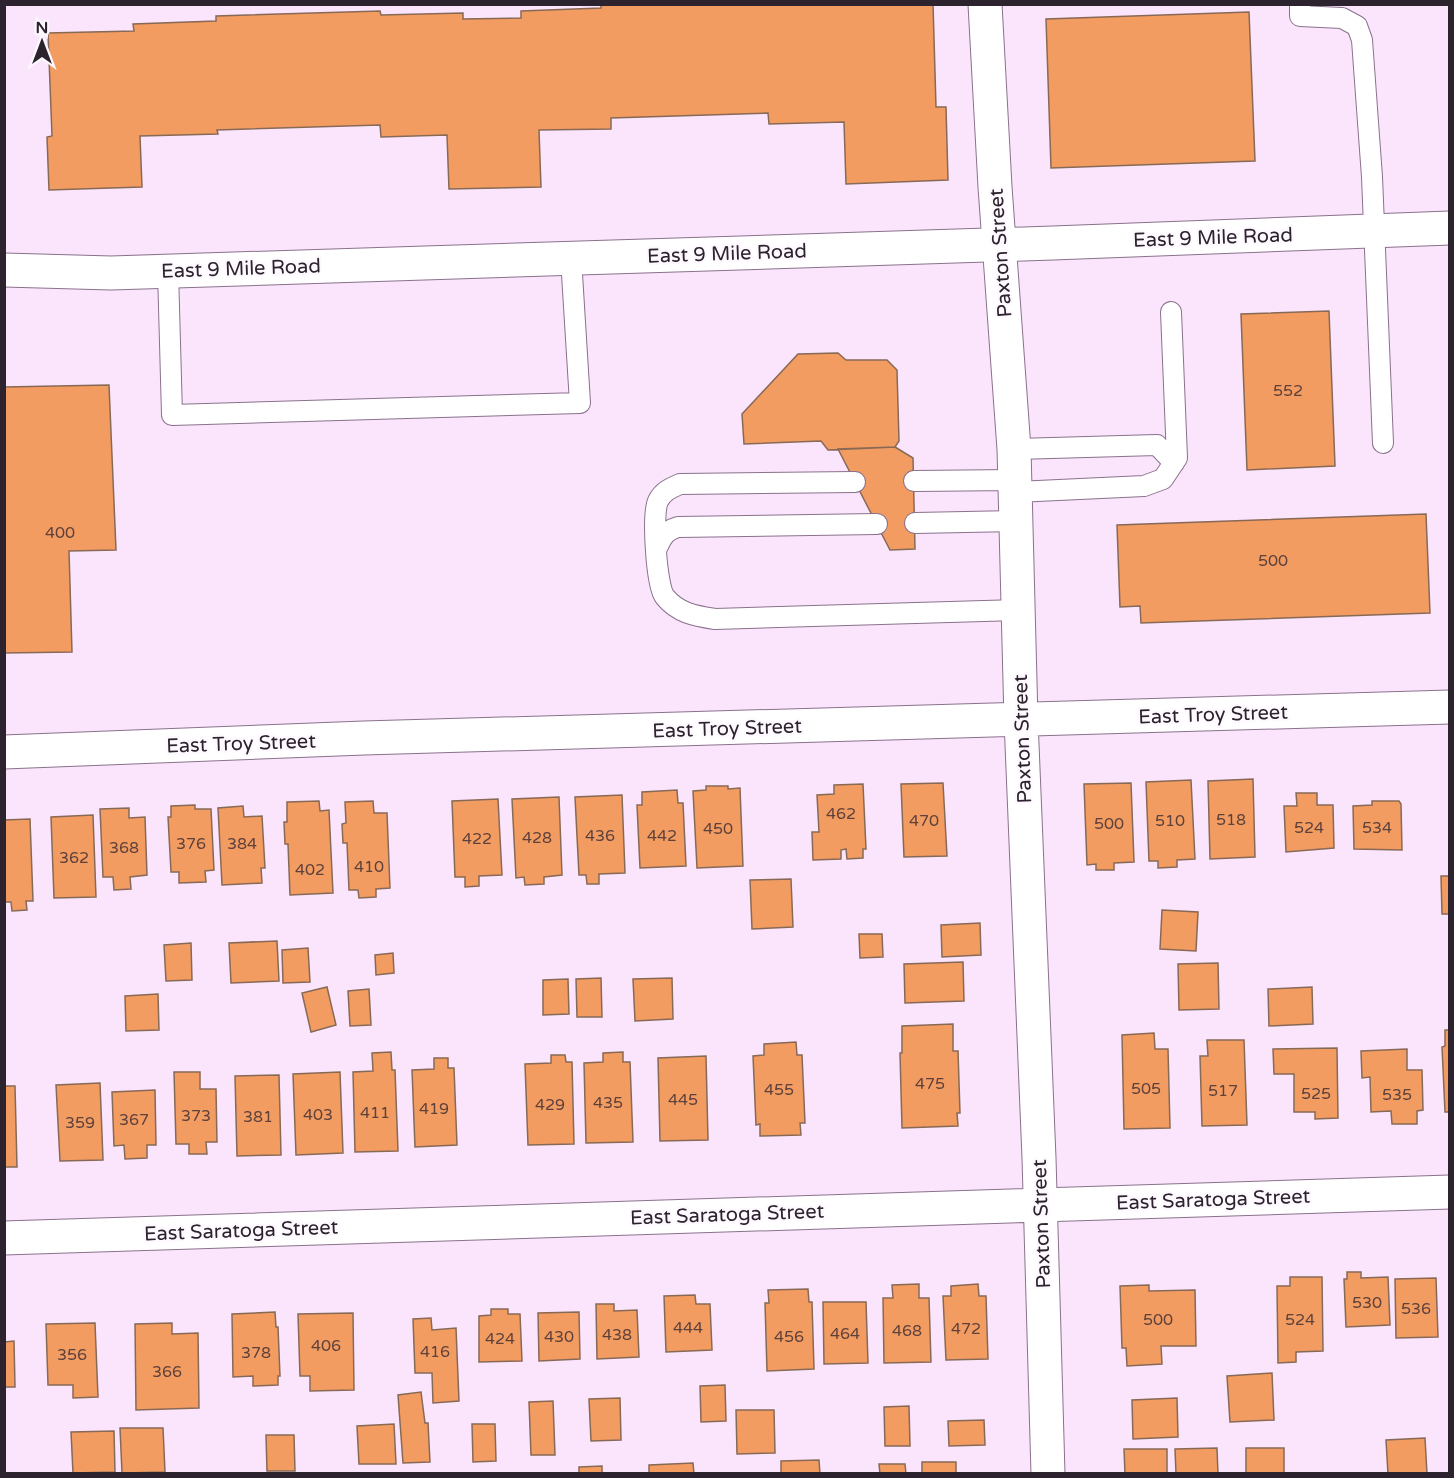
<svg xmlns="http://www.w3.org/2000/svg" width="1454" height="1478" font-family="'Varela Round',sans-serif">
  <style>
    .building { fill: #f39c61; stroke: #886956; stroke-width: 1.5 }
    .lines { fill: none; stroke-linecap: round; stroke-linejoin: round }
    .service-casing { stroke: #8a718c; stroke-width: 22 }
    .minor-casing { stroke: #8a718c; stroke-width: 35 }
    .secondary-casing { stroke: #8a718c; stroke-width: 35 }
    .service { stroke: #fff; stroke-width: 20 }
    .minor { stroke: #fff; stroke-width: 33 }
    .secondary { stroke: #fff; stroke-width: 33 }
    .labels { text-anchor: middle; stroke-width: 5; stroke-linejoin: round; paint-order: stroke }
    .number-label { font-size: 16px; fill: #5e413b }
    .street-label { font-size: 20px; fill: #2d232e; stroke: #fef9ff }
  </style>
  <rect width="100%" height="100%" fill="#fbe5fd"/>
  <path class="building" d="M 601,4 L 933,4 L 936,107 L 946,107 L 948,180 L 846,184 L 844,122 L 769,124 L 768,113 L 611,118 L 611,129 L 539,130 L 541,187 L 449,189 L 447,135 L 381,137 L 380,125 L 217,130 L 218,134 L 140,136 L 142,187 L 49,190 L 47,137 L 52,136 L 48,33 L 134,31 L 133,24 L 216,21 L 216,16 L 380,11 L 381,15 L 463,13 L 463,19 L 521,18 L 521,11 L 601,8 Z
    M 1249,12 L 1255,161 L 1051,168 L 1046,19 Z
    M 1329,311 L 1335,466 L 1247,470 L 1241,314 Z
    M 838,353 L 846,360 L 887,360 L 897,370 L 899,441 L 895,447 L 828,450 L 821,441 L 744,444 L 742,414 L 798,354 Z
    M 109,385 L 116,550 L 69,551 L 72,652 L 4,653 L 4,387 Z
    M 895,447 L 913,458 L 915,549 L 890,550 L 838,449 Z
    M 1426,514 L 1430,613 L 1141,623 L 1140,606 L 1120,607 L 1117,525 Z
    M 1253,779 L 1255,857 L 1210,859 L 1208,781 Z
    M 1191,780 L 1195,859 L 1177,860 L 1177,867 L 1158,868 L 1158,861 L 1149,861 L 1146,782 Z
    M 943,783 L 947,856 L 904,857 L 901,784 Z
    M 1131,783 L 1134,862 L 1114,863 L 1114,870 L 1096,870 L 1096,864 L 1087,865 L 1084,784 Z
    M 863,784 L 866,849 L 863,849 L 863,858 L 847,859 L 846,849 L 841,850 L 841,859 L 813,860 L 812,832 L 819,832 L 817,795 L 834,794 L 834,785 Z
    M 706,786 L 728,786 L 728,789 L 740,788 L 743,866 L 697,868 L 693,791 L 706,790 Z
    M 677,790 L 678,803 L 683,803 L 686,866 L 640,868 L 637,805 L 642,805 L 642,792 Z
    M 1296,793 L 1317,793 L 1317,805 L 1333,805 L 1334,848 L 1286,852 L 1284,806 L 1297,806 Z
    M 622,795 L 625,873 L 599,874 L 599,884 L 587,884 L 586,875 L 579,875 L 575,797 Z
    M 559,797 L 562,875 L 544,877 L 544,884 L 525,885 L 524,877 L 516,878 L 512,799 Z
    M 498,799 L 502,875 L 479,876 L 479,886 L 465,887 L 465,877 L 455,877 L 452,801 Z
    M 319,801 L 320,811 L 329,810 L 333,893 L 290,895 L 288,844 L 285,844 L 284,822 L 287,822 L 287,802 Z
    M 373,801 L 374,813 L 387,813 L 390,888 L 376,889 L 376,897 L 359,898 L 358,890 L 349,890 L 347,843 L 343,843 L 342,824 L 346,823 L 345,802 Z
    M 1372,801 L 1399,801 L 1401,804 L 1402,850 L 1354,849 L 1353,806 L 1372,805 Z
    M 195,805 L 195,809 L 211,809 L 214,870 L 205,871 L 206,882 L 179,883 L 179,872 L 171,872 L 168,817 L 171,817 L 171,806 Z
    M 243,806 L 244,817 L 262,816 L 265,868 L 261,868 L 262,883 L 222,885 L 218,808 Z
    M 129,808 L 129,818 L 145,817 L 147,875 L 130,877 L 131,889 L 114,890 L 113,877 L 103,877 L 100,809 Z
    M 93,815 L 96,897 L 54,898 L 51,817 Z
    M 30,819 L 33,901 L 26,901 L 27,910 L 12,911 L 11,902 L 4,902 L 4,820 Z
    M 1441,876 L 1450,876 L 1450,914 L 1442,914 Z
    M 791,879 L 793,927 L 752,929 L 750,880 Z
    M 1162,910 L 1198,912 L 1196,951 L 1160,949 Z
    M 980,923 L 981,955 L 942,957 L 941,925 Z
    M 859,934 L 882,934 L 883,957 L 860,958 Z
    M 277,941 L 279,981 L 231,983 L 229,943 Z
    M 191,943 L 192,980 L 166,981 L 164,945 Z
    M 308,948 L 310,982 L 283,983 L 282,950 Z
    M 393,953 L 394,973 L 376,975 L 375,955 Z
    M 963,962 L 964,1001 L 905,1003 L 904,964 Z
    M 1218,963 L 1219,1009 L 1179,1010 L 1178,964 Z
    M 601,978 L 602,1017 L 577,1017 L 576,979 Z
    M 672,978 L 673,1019 L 635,1021 L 633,979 Z
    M 568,979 L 569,1014 L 543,1015 L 543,980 Z
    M 327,987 L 336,1025 L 311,1032 L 302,993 Z
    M 1312,987 L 1313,1024 L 1269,1026 L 1268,989 Z
    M 369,989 L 371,1025 L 350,1026 L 348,991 Z
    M 158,994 L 159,1030 L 126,1031 L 125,996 Z
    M 953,1024 L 953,1051 L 958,1051 L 960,1113 L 957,1113 L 958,1126 L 902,1128 L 900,1053 L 902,1053 L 902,1026 Z
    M 1445,1030 L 1450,1030 L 1450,1112 L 1445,1112 L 1442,1047 L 1445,1046 Z
    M 1154,1033 L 1155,1049 L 1168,1049 L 1170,1128 L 1124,1129 L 1122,1035 Z
    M 1207,1040 L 1244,1040 L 1247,1125 L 1202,1126 L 1200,1056 L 1208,1056 Z
    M 796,1042 L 797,1055 L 802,1055 L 805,1123 L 800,1123 L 801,1135 L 760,1136 L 760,1124 L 756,1125 L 753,1056 L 764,1055 L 764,1044 Z
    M 1337,1048 L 1338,1118 L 1315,1119 L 1315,1112 L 1294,1112 L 1294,1074 L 1274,1074 L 1273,1049 Z
    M 1407,1049 L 1407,1070 L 1422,1070 L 1423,1110 L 1417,1111 L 1417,1124 L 1392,1124 L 1391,1111 L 1371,1112 L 1370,1077 L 1362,1078 L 1361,1051 Z
    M 391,1052 L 392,1070 L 395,1070 L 398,1151 L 355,1152 L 353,1072 L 373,1071 L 372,1053 Z
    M 623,1052 L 623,1062 L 630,1062 L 633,1142 L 586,1143 L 584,1063 L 603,1062 L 603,1053 Z
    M 551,1055 L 565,1055 L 566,1062 L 572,1062 L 574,1144 L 528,1145 L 525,1064 L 551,1063 Z
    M 706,1056 L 708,1140 L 660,1141 L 658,1058 Z
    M 434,1058 L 448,1058 L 448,1068 L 454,1068 L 457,1145 L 415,1147 L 412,1070 L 434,1069 Z
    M 174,1072 L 200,1072 L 200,1089 L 216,1089 L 217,1142 L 206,1142 L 207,1154 L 189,1154 L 189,1144 L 176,1144 Z
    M 340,1072 L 343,1153 L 296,1155 L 293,1074 Z
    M 279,1075 L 281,1155 L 237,1156 L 235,1076 Z
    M 100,1083 L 103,1160 L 60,1161 L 56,1085 Z
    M 4,1086 L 15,1086 L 17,1167 L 4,1167 Z
    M 155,1090 L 156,1145 L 147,1145 L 147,1158 L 125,1159 L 124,1145 L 114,1146 L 112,1092 Z
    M 1347,1272 L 1361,1272 L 1361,1278 L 1388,1277 L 1390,1325 L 1346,1327 L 1344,1279 L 1347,1279 Z
    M 1290,1277 L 1322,1277 L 1323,1351 L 1296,1352 L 1296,1362 L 1278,1363 L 1277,1286 L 1290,1286 Z
    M 1436,1278 L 1438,1337 L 1396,1338 L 1395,1279 Z
    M 919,1284 L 919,1298 L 929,1298 L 931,1362 L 884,1363 L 883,1298 L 893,1298 L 892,1285 Z
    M 978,1284 L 979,1296 L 986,1296 L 988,1359 L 946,1360 L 943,1296 L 951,1296 L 951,1286 Z
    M 1149,1285 L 1149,1291 L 1195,1290 L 1196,1346 L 1161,1346 L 1162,1364 L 1127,1366 L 1126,1348 L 1122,1348 L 1120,1286 Z
    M 808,1289 L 809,1302 L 812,1302 L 814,1369 L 767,1371 L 765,1303 L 769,1303 L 768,1290 Z
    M 695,1295 L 696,1304 L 710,1304 L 712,1350 L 666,1352 L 664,1296 Z
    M 823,1302 L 866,1302 L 868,1363 L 824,1364 Z
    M 596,1304 L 614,1304 L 614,1311 L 637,1310 L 639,1357 L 597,1359 Z
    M 491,1309 L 508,1309 L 508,1314 L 520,1314 L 522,1361 L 479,1362 L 479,1316 L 491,1315 Z
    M 275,1312 L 276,1327 L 278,1327 L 280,1376 L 278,1376 L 278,1385 L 253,1386 L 253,1376 L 233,1377 L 232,1314 Z
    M 579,1312 L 580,1359 L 539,1361 L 538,1313 Z
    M 353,1313 L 354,1390 L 310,1391 L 310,1376 L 300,1376 L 298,1314 Z
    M 431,1318 L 432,1330 L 456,1328 L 459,1401 L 433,1403 L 432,1373 L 415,1373 L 413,1319 Z
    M 95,1323 L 98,1397 L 73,1398 L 73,1385 L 48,1385 L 46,1324 Z
    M 172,1323 L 172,1334 L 198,1333 L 199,1408 L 136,1410 L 135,1324 Z
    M 14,1341 L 15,1387 L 4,1387 L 4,1342 Z
    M 1272,1373 L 1274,1420 L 1230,1422 L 1227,1376 Z
    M 725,1385 L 726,1421 L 701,1422 L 700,1386 Z
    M 421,1392 L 425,1423 L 428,1423 L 430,1462 L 403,1463 L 398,1395 Z
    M 620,1398 L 621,1440 L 591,1441 L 589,1399 Z
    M 1177,1398 L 1178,1437 L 1133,1439 L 1132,1400 Z
    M 553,1401 L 555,1455 L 531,1455 L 529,1402 Z
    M 909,1406 L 910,1446 L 885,1446 L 884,1407 Z
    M 736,1410 L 774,1410 L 775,1453 L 737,1454 Z
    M 984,1420 L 985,1445 L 949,1446 L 948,1421 Z
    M 394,1424 L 396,1464 L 359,1464 L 357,1426 Z
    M 472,1424 L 495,1424 L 496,1461 L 473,1462 Z
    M 120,1428 L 163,1428 L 165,1472 L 122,1473 Z
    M 114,1431 L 115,1472 L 73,1473 L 71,1432 Z
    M 266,1435 L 294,1435 L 295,1471 L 267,1471 Z
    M 1425,1438 L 1427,1474 L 1388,1474 L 1386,1440 Z
    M 1217,1448 L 1218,1474 L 1176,1474 L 1175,1449 Z
    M 1246,1448 L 1284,1448 L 1284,1474 L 1246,1474 Z
    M 1124,1449 L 1167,1449 L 1167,1474 L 1125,1474 Z
    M 819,1460 L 820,1474 L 781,1474 L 781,1461 Z
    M 922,1462 L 956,1462 L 956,1474 L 922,1474 Z
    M 693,1463 L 694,1474 L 649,1474 L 649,1465 Z
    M 879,1464 L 905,1464 L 906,1474 L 880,1474 Z
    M 602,1466 L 602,1474 L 579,1474 L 579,1467 Z"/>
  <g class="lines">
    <defs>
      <path id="service" d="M 1300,4 L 1300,16 L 1342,18 L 1357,26 L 1362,40 L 1372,177 L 1383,443
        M 168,271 L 172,415 L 580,403 L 571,258
        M 1014,449 L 1157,445 L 1174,463
        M 914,481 L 1014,480
        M 855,482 L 680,484 C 671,488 663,491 658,501 C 652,514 656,586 665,597 C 678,613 695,616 715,619 L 1019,610
        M 1015,492 L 1144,486 L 1163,479 L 1177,458 L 1171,312
        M 915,523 L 1016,521
        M 657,548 C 662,537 665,531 678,527 L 877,524"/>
      <path id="minor" d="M 985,4 L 995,187 L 1014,449 L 1021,720 L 1039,1158 L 1048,1474
        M 4,752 L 364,738 L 1450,707
        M 4,1238 L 1450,1192"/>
      <path id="secondary" d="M 4,270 L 111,273 L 1053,243 L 1450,228"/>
    </defs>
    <use href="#service" class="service-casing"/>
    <use href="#minor" class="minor-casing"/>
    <use href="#secondary" class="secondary-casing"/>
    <use href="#service" class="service"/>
    <use href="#minor" class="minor"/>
    <use href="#secondary" class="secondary"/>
  </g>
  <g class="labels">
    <g class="number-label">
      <text x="1288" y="396">552</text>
      <text x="60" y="538">400</text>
      <text x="1273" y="566">500</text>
      <text x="841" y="819">462</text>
      <text x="1231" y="825">518</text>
      <text x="924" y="826">470</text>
      <text x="1170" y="826">510</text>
      <text x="1109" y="829">500</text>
      <text x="1309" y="833">524</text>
      <text x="1377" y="833">534</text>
      <text x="718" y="834">450</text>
      <text x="600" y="841">436</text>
      <text x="662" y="841">442</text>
      <text x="537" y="843">428</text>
      <text x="477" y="844">422</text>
      <text x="191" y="849">376</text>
      <text x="242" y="849">384</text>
      <text x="124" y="853">368</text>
      <text x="74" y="863">362</text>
      <text x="369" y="872">410</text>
      <text x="310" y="875">402</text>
      <text x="930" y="1089">475</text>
      <text x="1146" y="1094">505</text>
      <text x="779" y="1095">455</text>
      <text x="1223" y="1096">517</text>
      <text x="1316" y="1099">525</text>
      <text x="1397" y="1100">535</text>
      <text x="683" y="1105">445</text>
      <text x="608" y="1108">435</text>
      <text x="550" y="1110">429</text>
      <text x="434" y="1114">419</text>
      <text x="375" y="1118">411</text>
      <text x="318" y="1120">403</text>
      <text x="196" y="1121">373</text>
      <text x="258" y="1122">381</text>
      <text x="134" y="1125">367</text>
      <text x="80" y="1128">359</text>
      <text x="1367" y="1308">530</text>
      <text x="1416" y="1314">536</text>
      <text x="1158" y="1325">500</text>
      <text x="1300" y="1325">524</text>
      <text x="688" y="1333">444</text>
      <text x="966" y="1334">472</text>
      <text x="907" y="1336">468</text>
      <text x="845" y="1339">464</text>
      <text x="617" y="1340">438</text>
      <text x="559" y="1342">430</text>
      <text x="789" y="1342">456</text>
      <text x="500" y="1344">424</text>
      <text x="326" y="1351">406</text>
      <text x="435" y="1357">416</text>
      <text x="256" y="1358">378</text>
      <text x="72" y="1360">356</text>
      <text x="167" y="1377">366</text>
    </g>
    <g class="street-label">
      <text transform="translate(1213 237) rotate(-2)" y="7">East 9 Mile Road</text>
      <text transform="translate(727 253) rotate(-2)" y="7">East 9 Mile Road</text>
      <text transform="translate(1000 253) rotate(-94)" y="7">Paxton Street</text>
      <text transform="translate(241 268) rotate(-2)" y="7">East 9 Mile Road</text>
      <text transform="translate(1213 714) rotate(-2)" y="7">East Troy Street</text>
      <text transform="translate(727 728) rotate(-2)" y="7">East Troy Street</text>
      <text transform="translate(1022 739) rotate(-92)" y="7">Paxton Street</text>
      <text transform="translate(241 743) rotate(-2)" y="7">East Troy Street</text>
      <text transform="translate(1213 1199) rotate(-2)" y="7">East Saratoga Street</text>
      <text transform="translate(727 1214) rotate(-2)" y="7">East Saratoga Street</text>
      <text transform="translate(1041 1224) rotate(-92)" y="7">Paxton Street</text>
      <text transform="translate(241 1230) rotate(-2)" y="7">East Saratoga Street</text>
    </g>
  </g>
  <rect width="1454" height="1478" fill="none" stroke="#2d232e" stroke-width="12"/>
  <g transform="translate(42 42)" stroke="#fef9ff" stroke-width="4.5" paint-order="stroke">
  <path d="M0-4.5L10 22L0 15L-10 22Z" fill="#2d232e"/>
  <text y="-9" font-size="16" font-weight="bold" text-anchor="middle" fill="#2d232e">N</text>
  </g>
</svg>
